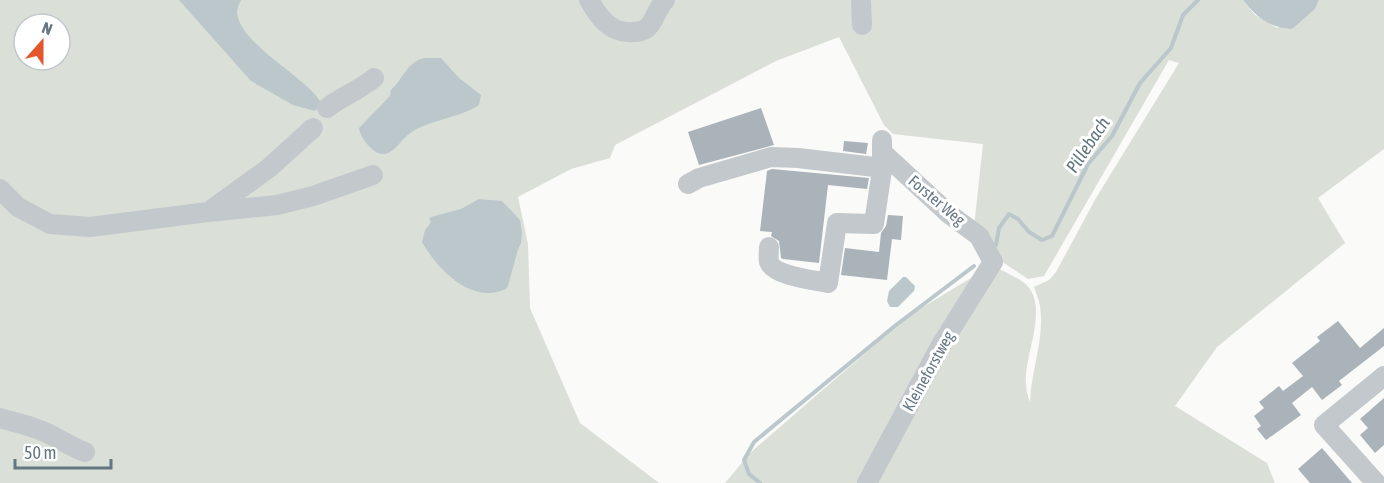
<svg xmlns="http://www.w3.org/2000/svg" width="1384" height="483" font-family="'Asap Condensed',sans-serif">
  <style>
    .green { fill: #dadfd7; fill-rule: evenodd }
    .water { fill: #bbc7cb }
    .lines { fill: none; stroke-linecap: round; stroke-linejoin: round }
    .stream { stroke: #bbc7cb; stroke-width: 4 }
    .building { fill: #aab3b9 }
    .minor { stroke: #c3c8cc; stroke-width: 20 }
    .labels { text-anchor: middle; stroke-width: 6; stroke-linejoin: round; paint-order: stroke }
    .street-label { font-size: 16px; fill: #657683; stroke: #fff }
    .water-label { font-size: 18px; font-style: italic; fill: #60757c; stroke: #fff }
  </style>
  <rect width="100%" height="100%" fill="#fafaf8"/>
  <path class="green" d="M 0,0 L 1243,0 L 1255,15 L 1277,28 L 1315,9 L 1319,0 L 1384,0 L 1384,149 L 1318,198 L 1345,243 L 1217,347 L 1175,406 L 1267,463 L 1275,483 L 871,483 L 889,448 L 999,269 C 1007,273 1016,277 1023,282 C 1052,303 1023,356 1026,384 C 1026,390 1028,397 1030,402 C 1031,370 1045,338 1040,306 C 1039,300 1036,293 1034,287 L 1049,280 L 1056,272 L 1096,198 L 1179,63 L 1169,60 L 1044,276 L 1028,279 L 995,257 L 974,227 L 983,144 L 893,134 L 884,125 L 839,37 L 776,61 L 615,145 L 610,158 L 571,169 L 518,197 L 528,244 L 530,308 L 580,423 L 659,483 L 0,483 ZM 24,24 L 60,24 L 60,60 L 24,60 Z
    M 981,272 L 862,483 L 725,483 L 750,453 L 908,316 Z"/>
  <path class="water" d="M 179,0 L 241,0 C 239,4 237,9 237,13 C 241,46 306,76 322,104 L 315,111 L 293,105 L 251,81 Z
    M 1243,0 L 1319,0 L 1315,9 L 1292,29 C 1269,27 1257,18 1243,0 Z
    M 424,58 L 441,58 L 459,78 L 481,95 L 479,105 C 458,119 429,119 409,134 C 402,139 393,154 384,154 C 373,155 360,137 359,128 L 390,96 L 391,90 C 403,79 407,62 424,58 Z
    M 479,199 L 502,201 L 520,220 L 522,233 L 521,243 L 518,249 L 508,286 L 506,289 C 472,305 438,270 422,242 L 425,230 L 431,222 L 429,219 L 431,217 L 461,209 Z
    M 903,277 L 906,277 L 915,286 L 914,291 L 898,307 L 890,307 L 887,301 L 889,291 Z"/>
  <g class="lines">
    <path class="stream" d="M 996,245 L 999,228 L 1009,214 L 1018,219 L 1029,232 L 1042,240 L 1052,236 L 1088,164 L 1112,136 L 1140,83 L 1171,48 L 1183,15 L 1198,0
      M 760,483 L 749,474 L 744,460 L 754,442 L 896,325 L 974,266"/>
  </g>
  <path class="building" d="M 761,108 L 774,145 L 699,165 L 688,132 Z
    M 844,141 L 868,143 L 866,154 L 843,151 Z
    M 772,169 L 869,178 L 867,189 L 828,185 L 819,263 L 783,259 L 781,258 L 779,241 L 771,236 L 772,232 L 760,231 L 767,171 Z
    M 888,215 L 903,216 L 901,240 L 892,239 L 887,280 L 841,275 L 845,248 L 879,252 L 881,233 L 886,226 Z
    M 1338,321 L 1360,348 L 1384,328 L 1384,346 L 1339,381 L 1342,385 L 1322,400 L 1312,387 L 1292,403 L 1301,415 L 1266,440 L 1257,429 L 1261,426 L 1254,416 L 1264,408 L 1259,402 L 1279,386 L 1283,391 L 1303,376 L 1292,363 L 1320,341 L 1317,337 Z
    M 1384,398 L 1384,445 L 1375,453 L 1360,435 L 1368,428 L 1360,419 Z
    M 1322,448 L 1352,483 L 1310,483 L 1298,469 Z"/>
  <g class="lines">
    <path class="minor" d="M 589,0 C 599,18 611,34 633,32 C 638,32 643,31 647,28 C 654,23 657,8 665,0
      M 861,0 L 862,25
      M 327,108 C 342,96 360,90 374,78
      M 688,184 L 699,178 L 771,157 L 798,158 L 875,167 L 882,170
      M 0,189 L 18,207 L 50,224 L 90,227 L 208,212 L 269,168 L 313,128
      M 208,212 L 277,205 L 313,196 L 373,175
      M 769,247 C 769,251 768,258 769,262 C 774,276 815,280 828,283 L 837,223 L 874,224 L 882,170 L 882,152
      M 0,418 C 12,422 25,424 37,429 C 55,435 68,446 85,452
      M 867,483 L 941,345 L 993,262 L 979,236 L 949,214 L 882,152 L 882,140
      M 1376,483 L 1324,425 L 1384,376"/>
  </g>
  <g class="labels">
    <g class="street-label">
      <text transform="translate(937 200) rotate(40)" y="6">Forster Weg</text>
      <text transform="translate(928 371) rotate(-61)" y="6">Kleineforstweg</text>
    </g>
    <g class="water-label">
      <text transform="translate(1088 145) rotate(-56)" y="6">Pillebach</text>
    </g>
  </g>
  <g transform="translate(42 42) rotate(21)"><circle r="28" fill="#ffffff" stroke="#c1c8cd" stroke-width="1.5"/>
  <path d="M0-4.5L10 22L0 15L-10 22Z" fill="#e4572e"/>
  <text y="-9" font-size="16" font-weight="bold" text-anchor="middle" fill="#657683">N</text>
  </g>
  <path d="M15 459v9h96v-9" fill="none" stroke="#657683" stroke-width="3"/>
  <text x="24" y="459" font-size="18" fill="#657683" stroke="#ffffff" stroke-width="4.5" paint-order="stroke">50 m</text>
</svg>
